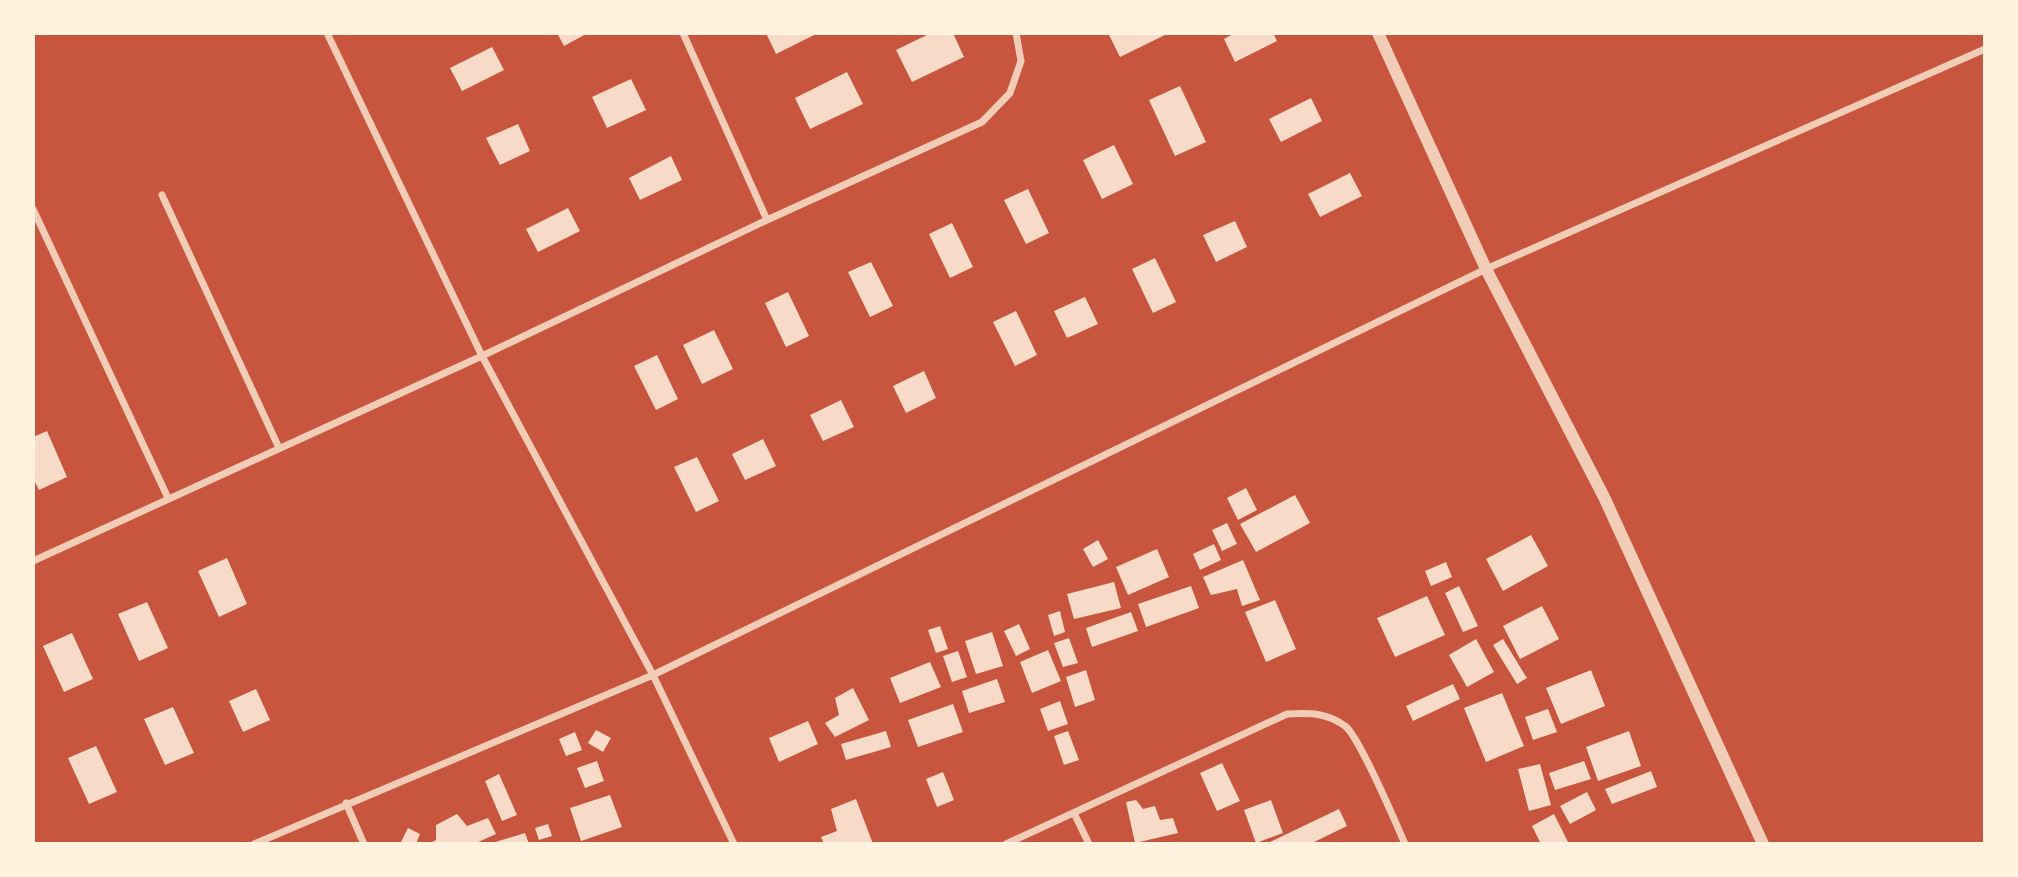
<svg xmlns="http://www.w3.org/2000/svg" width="2018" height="877" font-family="'Open Sans',sans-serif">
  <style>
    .building { fill: #f7dbc8 }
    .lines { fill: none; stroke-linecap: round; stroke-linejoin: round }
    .minor { stroke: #f1ccb7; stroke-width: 7 }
    .tertiary { stroke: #f1ccb7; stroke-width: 12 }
  </style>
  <rect width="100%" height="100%" fill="#c8553d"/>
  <path class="building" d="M 557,33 L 588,33 L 564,46 Z
    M 766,33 L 818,33 L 776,54 Z
    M 931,33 L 953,33 L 964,57 L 912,82 L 896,50 Z
    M 1108,33 L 1169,33 L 1120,57 Z
    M 1235,33 L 1273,33 L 1277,41 L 1235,62 L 1224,39 Z
    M 492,47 L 504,70 L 462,91 L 450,68 Z
    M 847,72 L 863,104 L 810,129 L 795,98 Z
    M 631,79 L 646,110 L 607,128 L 592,97 Z
    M 1180,86 L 1206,142 L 1175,156 L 1149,100 Z
    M 1311,98 L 1322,121 L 1281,142 L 1269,119 Z
    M 518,124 L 530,151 L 500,165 L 486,138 Z
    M 1114,145 L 1133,184 L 1102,199 L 1083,160 Z
    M 671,156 L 682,180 L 640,200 L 629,178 Z
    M 1350,173 L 1362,196 L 1320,217 L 1308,194 Z
    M 1028,189 L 1049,233 L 1026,244 L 1004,200 Z
    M 568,208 L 580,231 L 538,252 L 526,229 Z
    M 1235,221 L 1247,247 L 1216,262 L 1203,235 Z
    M 952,223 L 973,267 L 950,278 L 929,234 Z
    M 1155,258 L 1176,302 L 1153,313 L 1132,269 Z
    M 871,262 L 893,306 L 870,317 L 848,272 Z
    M 788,292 L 809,336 L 786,347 L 765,303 Z
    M 1085,297 L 1098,324 L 1067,338 L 1054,311 Z
    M 1016,311 L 1037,355 L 1015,366 L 993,322 Z
    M 714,330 L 733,369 L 702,384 L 683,345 Z
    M 657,355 L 678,399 L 656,410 L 634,366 Z
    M 924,371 L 936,398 L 906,413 L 893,386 Z
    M 841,400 L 854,427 L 823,441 L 810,415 Z
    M 47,431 L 67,477 L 39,490 L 33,478 L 33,437 Z
    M 763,439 L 776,466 L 745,480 L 732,454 Z
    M 697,457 L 719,501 L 696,512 L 674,467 Z
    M 1246,488 L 1257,510 L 1238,520 L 1227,498 Z
    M 1295,495 L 1310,523 L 1256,552 L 1240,524 Z
    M 1227,523 L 1237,544 L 1222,551 L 1212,530 Z
    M 1531,535 L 1548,566 L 1503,591 L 1486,559 Z
    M 1098,540 L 1108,559 L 1093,567 L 1083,549 Z
    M 1214,544 L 1221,560 L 1200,570 L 1193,554 Z
    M 1157,549 L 1169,577 L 1128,595 L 1116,567 Z
    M 227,558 L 247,604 L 219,617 L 198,571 Z
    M 1243,560 L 1260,600 L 1242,606 L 1237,589 L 1211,595 L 1203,577 Z
    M 1446,562 L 1452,577 L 1431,586 L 1425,571 Z
    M 1114,582 L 1121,608 L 1074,619 L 1067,594 Z
    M 1191,586 L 1199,608 L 1146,627 L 1138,604 Z
    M 1459,586 L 1478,626 L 1463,632 L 1445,593 Z
    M 1427,596 L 1445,635 L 1395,657 L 1377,618 Z
    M 1275,600 L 1296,649 L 1266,662 L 1245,612 Z
    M 147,602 L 168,648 L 139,661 L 118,614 Z
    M 1542,606 L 1559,639 L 1520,659 L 1503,626 Z
    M 1060,611 L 1065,632 L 1054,636 L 1048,615 Z
    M 1131,612 L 1138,631 L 1092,647 L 1086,628 Z
    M 1019,624 L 1030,649 L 1016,656 L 1004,631 Z
    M 940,626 L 948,649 L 936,653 L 928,630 Z
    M 992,632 L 1003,666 L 976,674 L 965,641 Z
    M 72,633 L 93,679 L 64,692 L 43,646 Z
    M 1069,638 L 1078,663 L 1063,667 L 1054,643 Z
    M 1476,639 L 1494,672 L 1467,687 L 1449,655 Z
    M 1503,639 L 1527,678 L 1517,684 L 1493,645 Z
    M 1048,650 L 1061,681 L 1032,693 L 1020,662 Z
    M 958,651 L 967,677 L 952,682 L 943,656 Z
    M 930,662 L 941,687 L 900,703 L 890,678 Z
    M 1086,670 L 1095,700 L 1075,707 L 1066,677 Z
    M 1591,670 L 1605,706 L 1561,724 L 1546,688 Z
    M 997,679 L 1005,702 L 969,713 L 962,691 Z
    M 1453,684 L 1460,699 L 1413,721 L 1406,706 Z
    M 853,688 L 869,720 L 835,737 L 825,723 L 839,715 L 835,698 Z
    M 256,689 L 270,720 L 243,732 L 229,701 Z
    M 1502,693 L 1524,746 L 1486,762 L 1464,708 Z
    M 1060,701 L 1068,724 L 1048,731 L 1040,709 Z
    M 953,704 L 963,732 L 918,747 L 908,720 Z
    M 173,707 L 194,753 L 165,765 L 144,719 Z
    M 1548,709 L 1557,732 L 1533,740 L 1525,717 Z
    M 808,721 L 818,744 L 779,762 L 769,738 Z
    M 596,730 L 611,738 L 603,752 L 588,743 Z
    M 886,731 L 891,747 L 846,760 L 841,744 Z
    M 1068,731 L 1079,760 L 1064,765 L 1054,736 Z
    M 1629,731 L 1641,766 L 1598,781 L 1586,747 Z
    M 575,732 L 582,750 L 566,756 L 559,739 Z
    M 96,746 L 117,792 L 89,804 L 68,758 Z
    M 597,761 L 604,781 L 585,788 L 577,768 Z
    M 1584,761 L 1591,779 L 1555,790 L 1549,773 Z
    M 1222,763 L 1240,801 L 1217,811 L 1200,773 Z
    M 1540,764 L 1551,805 L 1529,811 L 1518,769 Z
    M 1651,771 L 1657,787 L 1612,804 L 1605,789 Z
    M 943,772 L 954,800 L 937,807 L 926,779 Z
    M 499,774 L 517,815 L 502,821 L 485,781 Z
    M 1587,792 L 1596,810 L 1570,824 L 1560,806 Z
    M 610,795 L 622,827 L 581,841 L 570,808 Z
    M 856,799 L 873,844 L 824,844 L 821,837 L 837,831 L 831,809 Z
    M 1136,800 L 1143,809 L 1155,806 L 1160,820 L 1173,818 L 1178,833 L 1135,843 L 1126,802 Z
    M 1271,800 L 1283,833 L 1256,843 L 1244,810 Z
    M 1339,809 L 1347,826 L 1310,844 L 1266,844 Z
    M 457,814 L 467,826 L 488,818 L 496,834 L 474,844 L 428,844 L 436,840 L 436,825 Z
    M 1554,814 L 1569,844 L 1541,844 L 1532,826 Z
    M 548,824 L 552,836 L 539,840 L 535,828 Z
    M 408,828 L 420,834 L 416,844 L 400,844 Z
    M 525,833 L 529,844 L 493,844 L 492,843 Z"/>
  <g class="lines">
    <path class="minor" d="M 327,33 L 482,356 L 653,675 L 734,844
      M 683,33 L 767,220
      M 162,195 L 279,448
      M 33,209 L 168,498
      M 33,561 L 482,356 L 767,220 L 982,122 L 1010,93 L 1021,61 L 1016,33
      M 346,803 L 364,844
      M 1074,813 L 1089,844
      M 254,844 L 653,675 L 1486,269 L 1985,49
      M 1006,844 L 1287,714 C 1309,713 1326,712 1345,726 C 1358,735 1396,823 1405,844"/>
    <path class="tertiary" d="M 1378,33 L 1486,269 L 1604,497 L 1763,844"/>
  </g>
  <rect width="2018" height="877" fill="none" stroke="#fff3e0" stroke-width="70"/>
</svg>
